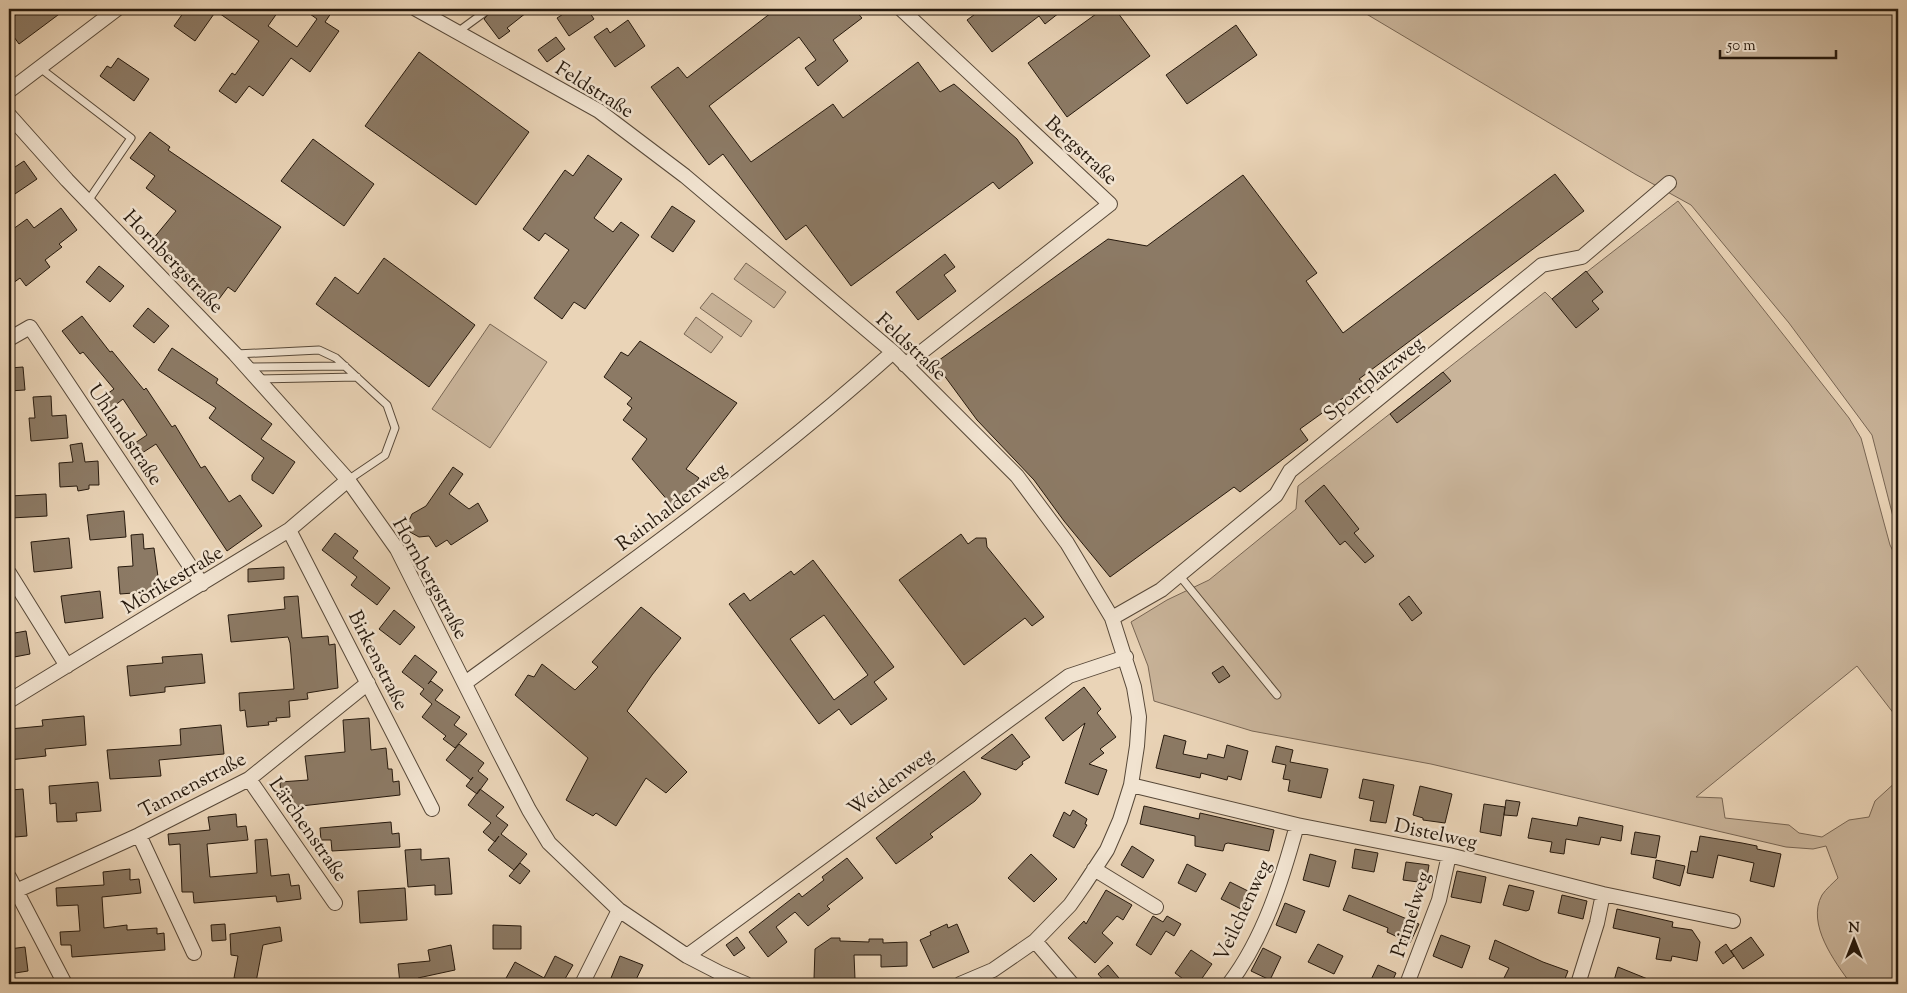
<svg xmlns="http://www.w3.org/2000/svg" width="1907" height="993" font-family="'Sorts Mill Goudy',serif">
  <style>
    .green { fill: #c9b49a; stroke: #786654 }
    .building { fill: #8c7a65; stroke: #26190d; fill-rule: evenodd }
    .lines { fill: none; stroke-linecap: round; stroke-linejoin: round }
    .service-casing { stroke: #574838; stroke-width: 9 }
    .minor-casing { stroke: #574838; stroke-width: 16 }
    .service { stroke: #f1e3d0; stroke-width: 7 }
    .minor { stroke: #f1e3d0; stroke-width: 14 }
    .labels { text-anchor: middle; stroke-width: 5; stroke-linejoin: round; paint-order: stroke }
    .street-label { font-size: 20px; fill: #26190d; stroke: #f1e3d0 }
  </style>
  <rect width="100%" height="100%" fill="#ead4b7"/>
  <filter id="stains"><feTurbulence type="fractalNoise" baseFrequency=".004" numOctaves="4"/><feColorMatrix values="0 0 0 0 .2 0 0 0 0 .09 0 0 0 0 .02 0 0 0 .5 -.17"/></filter>
  <radialGradient id="worn" r=".72"><stop offset=".6" stop-color="#630" stop-opacity="0"/><stop offset="1" stop-color="#630" stop-opacity=".3"/></radialGradient>
  <path class="green" d="M 1358,9 L 1898,9 L 1898,536 L 1872,435 L 1789,323 L 1691,205 L 1635,174 Z
    M 1678,201 L 1849,418 L 1861,438 L 1890,545 L 1898,561 L 1898,719 L 1857,666 L 1696,797 L 1722,798 L 1725,818 L 1789,825 L 1799,833 L 1822,837 L 1849,820 L 1869,817 L 1875,801 L 1898,780 L 1898,984 L 1851,984 C 1835,962 1806,924 1822,895 C 1826,889 1833,883 1838,878 L 1826,846 L 1813,849 L 1786,847 L 1431,764 L 1252,731 L 1154,701 L 1148,666 L 1131,622 L 1167,600 L 1209,580 L 1296,509 L 1298,486 L 1545,292 L 1552,299 Z
    M 746,263 L 786,292 L 774,308 L 734,279 Z
    M 712,293 L 752,321 L 741,337 L 700,308 Z
    M 696,317 L 723,337 L 711,353 L 684,334 Z
    M 490,324 L 547,362 L 490,448 L 432,409 Z"/>
  <path class="building" d="M 24,9 L 66,9 L 19,44 L 9,30 L 9,20 Z
    M 186,9 L 280,9 L 268,26 L 297,47 L 317,19 L 303,9 L 334,9 L 325,22 L 339,31 L 310,72 L 291,58 L 263,96 L 249,86 L 236,103 L 219,91 L 232,73 L 235,75 L 259,41 L 216,11 L 195,41 L 174,26 Z
    M 494,9 L 531,9 L 507,28 L 510,31 L 499,39 L 484,19 Z
    M 571,9 L 587,9 L 594,19 L 569,36 L 557,18 Z
    M 776,9 L 854,9 L 862,18 L 833,40 L 848,61 L 818,86 L 805,68 L 816,60 L 799,37 L 709,106 L 751,162 L 833,104 L 843,118 L 918,62 L 940,92 L 954,84 L 1017,139 L 1033,163 L 999,189 L 993,182 L 851,286 L 806,225 L 786,240 L 723,154 L 709,165 L 651,87 L 678,67 L 687,78 Z
    M 982,9 L 1064,9 L 1045,24 L 1039,16 L 992,52 L 967,20 Z
    M 1103,9 L 1115,9 L 1150,56 L 1067,117 L 1028,63 Z
    M 628,20 L 645,46 L 615,67 L 594,37 L 607,28 L 610,33 Z
    M 1236,25 L 1257,55 L 1187,104 L 1166,75 Z
    M 556,37 L 565,49 L 547,62 L 538,50 Z
    M 419,52 L 529,132 L 476,205 L 365,126 Z
    M 118,58 L 149,79 L 134,101 L 100,76 L 107,66 L 111,68 Z
    M 150,132 L 170,147 L 168,150 L 281,227 L 235,292 L 228,287 L 219,299 L 210,292 L 206,297 L 173,274 L 178,266 L 153,247 L 153,239 L 176,211 L 146,188 L 155,176 L 130,158 Z
    M 313,139 L 374,184 L 344,226 L 281,181 Z
    M 588,155 L 622,179 L 594,218 L 613,232 L 621,222 L 639,235 L 585,309 L 574,302 L 562,319 L 534,298 L 569,250 L 545,233 L 539,241 L 523,229 L 565,170 L 573,176 Z
    M 24,161 L 37,179 L 9,198 L 9,171 Z
    M 1555,174 L 1584,211 L 1359,379 L 1364,383 L 1300,429 L 1308,440 L 1240,492 L 1234,487 L 1110,577 L 1064,521 L 1034,480 L 977,420 L 935,363 L 1108,239 L 1147,246 L 1243,175 L 1317,273 L 1306,281 L 1343,333 Z
    M 672,206 L 695,221 L 673,252 L 651,237 Z
    M 61,208 L 77,230 L 59,244 L 62,247 L 45,260 L 50,267 L 26,286 L 20,278 L 9,286 L 9,232 L 27,219 L 34,228 Z
    M 945,254 L 955,267 L 944,275 L 956,291 L 918,320 L 896,292 Z
    M 384,258 L 475,325 L 429,387 L 316,304 L 335,277 L 358,294 Z
    M 99,266 L 124,286 L 110,302 L 86,282 Z
    M 1586,271 L 1603,292 L 1592,301 L 1599,309 L 1576,328 L 1552,299 Z
    M 148,308 L 169,326 L 154,343 L 133,326 Z
    M 82,316 L 110,352 L 112,351 L 144,390 L 146,388 L 172,427 L 175,425 L 201,468 L 205,466 L 229,502 L 240,495 L 262,526 L 227,551 L 156,444 L 139,455 L 132,445 L 147,435 L 123,399 L 109,410 L 100,399 L 114,389 L 83,352 L 80,354 L 62,331 Z
    M 640,341 L 737,403 L 686,469 L 699,478 L 676,510 L 632,459 L 647,439 L 623,420 L 632,408 L 627,404 L 632,398 L 604,377 L 621,352 L 628,356 Z
    M 172,348 L 218,379 L 216,383 L 272,424 L 261,439 L 295,462 L 273,494 L 252,480 L 252,475 L 264,458 L 209,418 L 216,408 L 158,370 Z
    M 23,367 L 25,390 L 9,391 L 9,368 Z
    M 1443,372 L 1451,381 L 1397,423 L 1390,414 Z
    M 51,396 L 52,416 L 66,415 L 68,438 L 31,441 L 29,418 L 35,418 L 33,397 Z
    M 82,443 L 85,462 L 98,461 L 99,485 L 89,485 L 89,489 L 78,491 L 77,486 L 60,487 L 59,463 L 73,462 L 70,445 Z
    M 453,467 L 463,474 L 449,494 L 469,509 L 478,503 L 488,521 L 451,545 L 447,540 L 436,547 L 429,536 L 419,537 L 410,532 L 408,523 L 412,514 L 426,506 Z
    M 1324,485 L 1359,529 L 1354,533 L 1374,556 L 1365,563 L 1345,541 L 1340,545 L 1305,501 Z
    M 46,494 L 47,516 L 11,518 L 10,496 Z
    M 124,511 L 126,537 L 90,540 L 87,515 Z
    M 335,533 L 358,551 L 353,558 L 390,588 L 377,605 L 351,585 L 357,577 L 322,550 Z
    M 143,534 L 144,549 L 154,548 L 160,591 L 120,594 L 118,567 L 133,566 L 131,535 Z
    M 961,534 L 968,544 L 976,538 L 986,538 L 987,547 L 1044,617 L 1032,626 L 1025,618 L 964,665 L 899,580 Z
    M 69,538 L 72,568 L 34,572 L 31,542 Z
    M 813,560 L 894,667 L 874,682 L 887,699 L 851,725 L 839,709 L 819,724 L 729,604 L 744,593 L 750,601 L 791,571 L 794,575 ZM 824,615 L 868,675 L 834,700 L 790,639 Z
    M 284,567 L 284,579 L 248,582 L 248,569 Z
    M 100,591 L 103,618 L 65,623 L 61,596 Z
    M 298,596 L 302,638 L 328,636 L 329,645 L 335,644 L 338,688 L 307,693 L 308,699 L 289,701 L 290,717 L 276,718 L 277,721 L 268,722 L 269,725 L 247,727 L 245,710 L 240,711 L 239,693 L 294,689 L 290,643 L 288,637 L 231,642 L 228,615 L 285,609 L 284,597 Z
    M 1409,596 L 1422,613 L 1412,621 L 1399,604 Z
    M 641,607 L 681,638 L 652,675 L 627,711 L 687,772 L 666,793 L 646,778 L 616,826 L 596,813 L 593,816 L 566,800 L 588,758 L 515,695 L 528,675 L 534,677 L 542,664 L 575,690 L 598,667 L 592,662 Z
    M 394,610 L 415,627 L 400,645 L 379,629 Z
    M 26,631 L 30,654 L 9,658 L 9,634 Z
    M 202,654 L 205,683 L 165,687 L 165,692 L 130,696 L 127,666 L 163,663 L 162,657 Z
    M 415,655 L 437,672 L 428,684 L 431,681 L 443,690 L 435,700 L 460,717 L 454,725 L 467,734 L 455,748 L 443,739 L 446,736 L 422,717 L 432,704 L 420,694 L 424,689 L 402,672 Z
    M 1223,666 L 1230,676 L 1219,683 L 1212,673 Z
    M 1084,687 L 1101,709 L 1097,713 L 1116,737 L 1100,749 L 1104,753 L 1089,764 L 1107,770 L 1098,795 L 1065,783 L 1085,723 L 1063,741 L 1045,718 Z
    M 84,716 L 86,745 L 45,749 L 46,756 L 9,760 L 9,729 L 43,726 L 42,720 Z
    M 369,718 L 371,750 L 386,748 L 388,769 L 392,769 L 393,782 L 399,781 L 400,795 L 292,807 L 292,796 L 281,797 L 280,782 L 308,780 L 305,756 L 345,752 L 343,720 Z
    M 221,725 L 224,754 L 159,760 L 161,776 L 110,779 L 107,750 L 181,745 L 180,729 Z
    M 1012,734 L 1030,757 L 1022,762 L 1023,764 L 1016,770 L 981,758 Z
    M 1164,735 L 1186,741 L 1183,754 L 1207,759 L 1208,754 L 1224,758 L 1227,745 L 1248,751 L 1241,780 L 1228,776 L 1227,780 L 1201,773 L 1200,778 L 1156,768 Z
    M 459,744 L 484,763 L 478,771 L 488,779 L 477,794 L 466,786 L 473,777 L 471,780 L 446,760 Z
    M 1276,746 L 1293,750 L 1290,762 L 1328,769 L 1321,798 L 1288,791 L 1290,780 L 1283,779 L 1286,765 L 1272,762 Z
    M 964,771 L 981,794 L 975,801 L 930,834 L 933,837 L 896,864 L 876,838 Z
    M 1363,779 L 1394,785 L 1386,823 L 1370,821 L 1374,801 L 1359,798 Z
    M 98,782 L 101,811 L 76,813 L 77,821 L 57,822 L 56,803 L 50,804 L 49,786 Z
    M 1420,786 L 1452,794 L 1445,823 L 1423,820 L 1423,818 L 1413,815 Z
    M 23,789 L 27,836 L 15,837 L 11,790 Z
    M 480,789 L 504,807 L 496,816 L 508,825 L 501,834 L 527,854 L 514,870 L 488,850 L 499,836 L 495,842 L 483,832 L 491,823 L 468,805 Z
    M 1506,800 L 1520,802 L 1517,816 L 1504,815 Z
    M 1484,804 L 1505,807 L 1501,836 L 1480,832 Z
    M 1144,806 L 1199,819 L 1200,813 L 1274,830 L 1269,851 L 1228,843 L 1225,844 L 1223,851 L 1195,846 L 1195,836 L 1140,824 Z
    M 1073,810 L 1087,819 L 1085,824 L 1087,825 L 1074,848 L 1053,836 L 1064,812 L 1070,816 Z
    M 236,814 L 237,827 L 246,826 L 248,840 L 207,844 L 210,877 L 257,873 L 255,840 L 267,839 L 271,876 L 289,874 L 291,886 L 299,885 L 301,899 L 277,902 L 276,896 L 194,903 L 193,892 L 182,892 L 180,844 L 169,845 L 168,834 L 210,830 L 208,817 Z
    M 1579,817 L 1623,826 L 1621,841 L 1601,837 L 1599,845 L 1566,839 L 1564,854 L 1550,852 L 1552,842 L 1528,838 L 1532,818 L 1577,826 Z
    M 391,822 L 392,834 L 399,833 L 400,847 L 332,851 L 331,840 L 321,840 L 320,828 Z
    M 1635,832 L 1660,836 L 1656,858 L 1631,854 Z
    M 1700,836 L 1742,843 L 1757,846 L 1757,849 L 1781,854 L 1774,887 L 1750,881 L 1754,863 L 1718,855 L 1713,878 L 1687,873 L 1691,851 L 1697,852 Z
    M 1132,846 L 1154,860 L 1143,878 L 1121,865 Z
    M 421,849 L 421,860 L 449,858 L 452,894 L 435,895 L 435,885 L 408,887 L 405,850 Z
    M 1355,849 L 1378,853 L 1374,872 L 1352,868 Z
    M 1031,854 L 1057,879 L 1034,902 L 1008,878 Z
    M 1310,854 L 1336,861 L 1329,887 L 1303,880 Z
    M 847,858 L 863,878 L 827,906 L 830,909 L 808,926 L 795,912 L 776,927 L 787,942 L 768,957 L 749,932 L 799,893 L 802,897 L 824,880 L 822,877 Z
    M 1656,860 L 1685,866 L 1680,886 L 1653,878 Z
    M 1406,862 L 1429,865 L 1426,883 L 1403,880 Z
    M 520,863 L 530,871 L 520,884 L 509,876 Z
    M 1187,864 L 1206,874 L 1196,892 L 1178,883 Z
    M 130,869 L 130,880 L 139,879 L 141,893 L 102,897 L 104,928 L 127,925 L 127,930 L 157,928 L 157,934 L 164,933 L 165,950 L 72,957 L 71,945 L 61,945 L 60,932 L 80,931 L 78,905 L 57,906 L 56,888 L 104,885 L 103,872 Z
    M 1457,871 L 1486,877 L 1481,903 L 1451,897 Z
    M 1230,882 L 1256,895 L 1247,912 L 1221,899 Z
    M 1509,885 L 1534,891 L 1529,910 L 1526,911 L 1503,905 Z
    M 405,888 L 407,920 L 360,923 L 358,891 Z
    M 1106,890 L 1132,905 L 1123,920 L 1117,916 L 1102,933 L 1113,943 L 1095,963 L 1068,938 L 1084,921 L 1086,924 Z
    M 1349,895 L 1419,924 L 1410,943 L 1387,932 L 1388,928 L 1343,910 Z
    M 1562,895 L 1587,901 L 1583,919 L 1558,913 Z
    M 1285,903 L 1305,911 L 1296,933 L 1276,925 Z
    M 1617,909 L 1673,922 L 1672,927 L 1692,930 L 1700,942 L 1697,961 L 1672,956 L 1671,961 L 1656,959 L 1660,938 L 1613,928 Z
    M 1153,916 L 1163,922 L 1167,916 L 1181,924 L 1174,936 L 1166,931 L 1151,955 L 1136,945 Z
    M 225,924 L 226,940 L 212,941 L 211,925 Z
    M 947,924 L 948,928 L 957,924 L 969,952 L 933,968 L 920,940 L 931,935 L 930,932 Z
    M 493,925 L 521,926 L 521,949 L 493,949 Z
    M 280,927 L 282,941 L 263,945 L 256,982 L 234,978 L 238,956 L 231,955 L 230,934 Z
    M 1441,935 L 1470,946 L 1462,968 L 1433,956 Z
    M 737,937 L 745,948 L 734,956 L 726,945 Z
    M 1751,937 L 1764,955 L 1743,969 L 1731,951 Z
    M 831,938 L 840,938 L 840,941 L 869,942 L 869,939 L 883,939 L 883,943 L 907,942 L 907,966 L 881,967 L 881,955 L 854,955 L 855,979 L 814,979 L 815,949 Z
    M 1495,940 L 1543,962 L 1568,971 L 1563,984 L 1501,984 L 1509,968 L 1489,959 Z
    M 1318,944 L 1343,956 L 1334,974 L 1308,962 Z
    M 1726,944 L 1734,956 L 1723,964 L 1715,952 Z
    M 451,945 L 455,970 L 418,978 L 419,984 L 400,984 L 398,964 L 430,961 L 428,950 Z
    M 25,947 L 28,971 L 9,974 L 9,949 Z
    M 1263,948 L 1281,957 L 1270,980 L 1251,971 Z
    M 1191,950 L 1212,964 L 1198,984 L 1190,984 L 1175,973 Z
    M 555,956 L 573,965 L 562,984 L 513,984 L 505,980 L 515,962 L 544,978 Z
    M 620,956 L 643,965 L 634,984 L 626,984 L 611,978 Z
    M 1108,965 L 1124,984 L 1107,984 L 1098,974 Z
    M 1378,965 L 1396,973 L 1391,984 L 1369,984 Z
    M 1618,967 L 1660,984 L 1613,984 Z"/>
  <g class="lines">
    <defs>
      <path id="service" d="M 459,31 L 489,9
        M 40,68 L 131,138 L 88,201
        M 236,354 L 319,350 L 336,358 L 387,405 L 395,428 L 385,455 L 348,480
        M 247,367 L 345,366
        M 258,379 L 357,377
        M 1179,575 L 1277,695"/>
      <path id="minor" d="M 416,9 L 599,111 L 685,176 L 893,352 L 1017,476 L 1067,543 L 1112,618 L 1134,687 L 1139,717 L 1137,746 L 1131,785 L 1120,820 L 1107,850 L 1084,885 L 1070,905 L 1035,941 L 993,970 L 960,984
        M 901,9 L 1110,204 L 905,365
        M 9,91 L 117,9
        M 9,115 L 67,180 L 235,354 L 348,480 L 397,549 L 498,750 L 529,810 L 549,843 L 619,910 L 687,956 L 720,973 L 746,984
        M 9,339 L 30,327 L 202,584
        M 289,530 L 432,809
        M 9,573 L 67,666
        M 1112,618 L 1161,590 L 1276,495 L 1290,471 L 1542,265 L 1582,257 L 1669,183
        M 465,683 C 611,577 758,473 893,352
        M 9,701 L 289,530 L 348,480
        M 249,779 L 335,903
        M 1131,785 L 1297,825 L 1449,855 L 1603,894 L 1733,921
        M 139,835 L 194,953
        M 1094,869 L 1156,907
        M 9,877 L 65,984
        M 16,891 L 139,835 L 249,779 L 368,683
        M 1035,941 L 1072,984
        M 687,956 L 1069,676 L 1126,657
        M 582,984 L 619,910
        M 1229,984 C 1264,938 1282,880 1297,825
        M 1407,984 L 1439,900 L 1449,855
        M 1578,984 L 1597,923 L 1603,894"/>
    </defs>
    <use href="#service" class="service-casing"/>
    <use href="#minor" class="minor-casing"/>
    <use href="#service" class="service"/>
    <use href="#minor" class="minor"/>
  </g>
  <g class="labels">
    <g class="street-label">
      <text transform="translate(595 89) rotate(32)" y="7">Feldstraße</text>
      <text transform="translate(1082 150) rotate(43)" y="7">Bergstraße</text>
      <text transform="translate(174 261) rotate(46)" y="7">Hornbergstraße</text>
      <text transform="translate(912 346) rotate(43)" y="7">Feldstraße</text>
      <text transform="translate(1373 378) rotate(-39)" y="7">Sportplatzweg</text>
      <text transform="translate(126 434) rotate(56)" y="7">Uhlandstraße</text>
      <text transform="translate(671 506) rotate(-37)" y="7">Rainhaldenweg</text>
      <text transform="translate(431 578) rotate(61)" y="7">Hornbergstraße</text>
      <text transform="translate(172 579) rotate(-31)" y="7">Mörikestraße</text>
      <text transform="translate(379 660) rotate(63)" y="7">Birkenstraße</text>
      <text transform="translate(890 781) rotate(-36)" y="7">Weidenweg</text>
      <text transform="translate(192 784) rotate(-28)" y="7">Tannenstraße</text>
      <text transform="translate(309 829) rotate(55)" y="7">Lärchenstraße</text>
      <text transform="translate(1436 833) rotate(12)" y="7">Distelweg</text>
      <text transform="translate(1242 910) rotate(-65)" y="7">Veilchenweg</text>
      <text transform="translate(1410 914) rotate(-72)" y="7">Primelweg</text>
    </g>
  </g>
  <rect width="1907" height="993" fill="none" stroke="#ead4b7" stroke-width="30"/>
  <rect x="10" y="10" width="1887" height="973" fill="none" stroke="#26190d" stroke-width="2.5"/>
  <rect x="15" y="15" width="1877" height="963" fill="none" stroke="#26190d"/>
  <g transform="translate(1854 940)" stroke="#f1e3d0" stroke-width="4" paint-order="stroke">
  <path d="M0-4L9 19L0 12L-9 19Z" fill="#26190d"/>
  <text y="-8" font-size="14" font-weight="bold" text-anchor="middle" fill="#26190d">N</text>
  </g>
  <path d="M1720 50v8h116v-8" fill="none" stroke="#26190d" stroke-width="2.5"/>
  <text x="1727" y="50" font-size="15" fill="#26190d" stroke="#f1e3d0" stroke-width="4" paint-order="stroke">50 m</text>
  <rect width="100%" height="100%" filter="url(#stains)"/>
  <rect width="100%" height="100%" fill="url(#worn)"/>
</svg>
